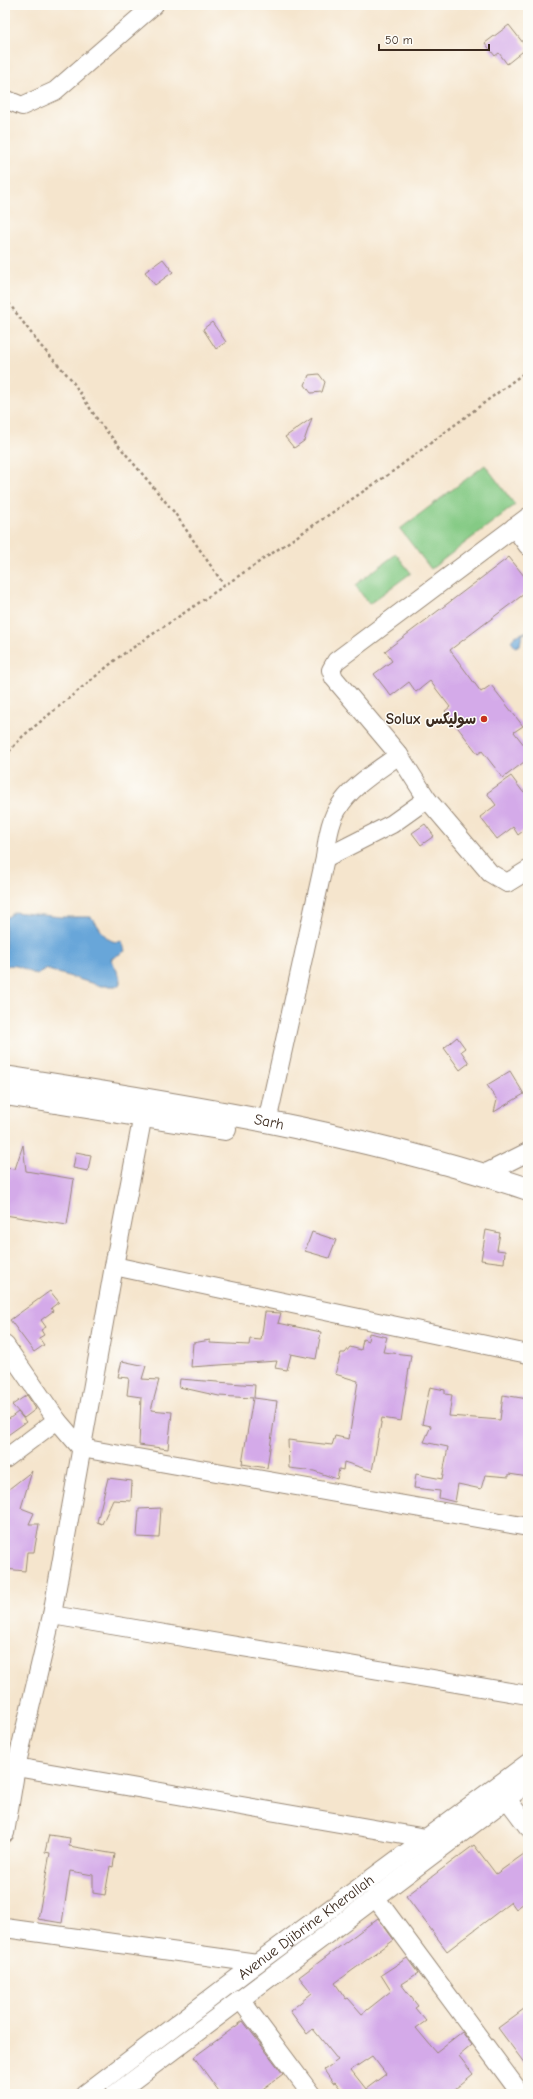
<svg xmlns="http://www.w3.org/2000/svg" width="533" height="2099" font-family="'Comic Neue','Playpen Sans Arabic',sans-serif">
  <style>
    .green { fill: #85ca85; stroke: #607a52 }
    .water { fill: #67a6d9; stroke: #51687c }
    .building { fill: #d4aae9; fill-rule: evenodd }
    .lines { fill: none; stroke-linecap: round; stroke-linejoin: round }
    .minor-casing { stroke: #988876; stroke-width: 20 }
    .highway-casing { stroke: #988876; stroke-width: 24 }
    .path { stroke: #988876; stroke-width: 2.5; stroke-dasharray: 3 3; stroke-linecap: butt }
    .minor { stroke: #fff; stroke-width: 18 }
    .highway { stroke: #fff; stroke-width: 22 }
    .poi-dot { fill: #c8321e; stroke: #fdfcf7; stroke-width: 1.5 }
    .labels { text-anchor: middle; stroke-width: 3; stroke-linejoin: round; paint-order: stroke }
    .poi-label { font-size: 15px; font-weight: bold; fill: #3b2a1e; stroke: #fdfcf7; text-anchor: end }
    .street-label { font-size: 15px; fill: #3b2a1e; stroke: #fdfcf7 }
  </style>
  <rect width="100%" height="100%" fill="#fdfcf7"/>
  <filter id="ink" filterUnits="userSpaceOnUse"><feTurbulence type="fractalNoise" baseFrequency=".025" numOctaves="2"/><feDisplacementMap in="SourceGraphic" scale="8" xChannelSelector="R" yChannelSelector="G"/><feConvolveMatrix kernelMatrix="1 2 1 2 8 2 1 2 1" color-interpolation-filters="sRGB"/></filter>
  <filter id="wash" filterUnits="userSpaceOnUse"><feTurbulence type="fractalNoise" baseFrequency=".012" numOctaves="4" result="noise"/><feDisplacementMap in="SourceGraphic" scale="16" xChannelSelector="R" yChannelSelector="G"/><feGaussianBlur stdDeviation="0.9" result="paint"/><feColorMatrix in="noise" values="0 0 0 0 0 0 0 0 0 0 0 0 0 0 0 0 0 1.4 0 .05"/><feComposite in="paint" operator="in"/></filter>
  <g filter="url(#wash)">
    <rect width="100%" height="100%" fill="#f5e5cd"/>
    <path class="green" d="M 485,465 L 515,505 L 431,569 L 400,529 Z
      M 396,554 L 411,573 L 369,604 L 355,585 Z"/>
    <path class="water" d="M 528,631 L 522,635 L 520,645 L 515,647 L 511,641 L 515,636 Z
      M 14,912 L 61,917 L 91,917 C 101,927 106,946 122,941 L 125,951 L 111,959 L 121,979 L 119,986 L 101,986 L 45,969 L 37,975 C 25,971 19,963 5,966 L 5,919 Z"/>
    <g id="blocks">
      <path class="building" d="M 509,25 L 527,48 L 507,64 L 499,53 L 495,56 L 485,43 Z
        M 163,259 L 173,272 L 155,285 L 145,272 Z
        M 212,322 L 226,342 L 216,349 L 203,329 Z
        M 319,374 L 325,382 L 322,392 L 311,393 L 305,385 L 309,375 Z
        M 312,418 L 304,441 L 294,448 L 285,437 Z
        M 509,557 L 528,581 L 528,591 L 450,650 L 481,692 L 491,685 L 523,726 L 514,732 L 528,750 L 528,759 L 503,778 L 482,751 L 478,754 L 445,711 L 450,707 L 430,681 L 416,692 L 409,682 L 391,696 L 374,674 L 392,661 L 385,651 Z
        M 511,776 L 523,792 L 528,788 L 528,827 L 518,835 L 513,827 L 497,839 L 480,817 L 496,805 L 487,793 Z
        M 425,824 L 434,836 L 421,845 L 412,833 Z
        M 457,1037 L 465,1048 L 461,1051 L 469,1063 L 460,1070 L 444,1048 Z
        M 510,1071 L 524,1094 L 494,1112 L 497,1100 L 487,1085 Z
        M 23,1145 L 26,1171 L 74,1179 L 67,1225 L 5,1215 L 5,1168 L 15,1169 Z
        M 76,1152 L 91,1155 L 88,1171 L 73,1168 Z
        M 486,1230 L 500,1233 L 497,1250 L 505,1251 L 504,1263 L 481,1260 Z
        M 312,1232 L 336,1240 L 329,1258 L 305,1251 Z
        M 50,1291 L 59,1302 L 51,1308 L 53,1311 L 41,1320 L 46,1327 L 41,1330 L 44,1335 L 39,1338 L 44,1345 L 34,1352 L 10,1320 Z
        M 265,1312 L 281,1313 L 278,1323 L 321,1332 L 316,1359 L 291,1354 L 287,1370 L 275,1368 L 277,1361 L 191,1367 L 193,1343 L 210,1340 L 210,1343 L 249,1345 L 250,1339 L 261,1340 Z
        M 369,1333 L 387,1337 L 383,1352 L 411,1355 L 401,1421 L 382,1418 L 372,1471 L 344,1462 L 343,1470 L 339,1469 L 337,1479 L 314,1471 L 289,1468 L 288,1440 L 332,1445 L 335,1436 L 349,1439 L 358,1381 L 335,1374 L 341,1353 L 345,1353 L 350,1347 L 361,1350 L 363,1339 L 368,1341 Z
        M 122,1361 L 146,1366 L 142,1379 L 159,1380 L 151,1410 L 172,1412 L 168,1449 L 139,1445 L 141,1397 L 127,1395 L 129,1378 L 118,1377 Z
        M 180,1379 L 255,1385 L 254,1398 L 277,1401 L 267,1468 L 242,1464 L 253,1398 L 219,1396 L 179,1387 Z
        M 430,1387 L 445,1390 L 445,1394 L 452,1395 L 449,1416 L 500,1420 L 503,1395 L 528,1399 L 528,1477 L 509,1474 L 509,1477 L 485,1475 L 481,1489 L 458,1484 L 455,1502 L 439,1498 L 440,1491 L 414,1488 L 416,1474 L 442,1479 L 448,1447 L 424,1442 L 431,1426 L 422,1424 Z
        M 27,1395 L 36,1409 L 24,1418 L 12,1405 Z
        M 18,1412 L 26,1422 L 5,1437 L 5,1422 Z
        M 32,1471 L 21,1508 L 34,1513 L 29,1524 L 39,1524 L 34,1552 L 27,1552 L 25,1571 L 5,1569 L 5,1492 Z
        M 108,1478 L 132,1481 L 131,1501 L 113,1500 L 102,1524 L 97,1522 Z
        M 161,1508 L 159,1538 L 137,1537 L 139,1509 Z
        M 49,1835 L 70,1838 L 69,1846 L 115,1854 L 113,1867 L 110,1866 L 105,1895 L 93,1893 L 93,1875 L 70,1871 L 62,1923 L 38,1919 L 50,1853 L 45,1852 Z
        M 474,1845 L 496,1874 L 528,1851 L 528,1900 L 516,1909 L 511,1902 L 447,1951 L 406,1896 Z
        M 378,1918 L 394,1940 L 335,1983 L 346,1999 L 348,1998 L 362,2014 L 391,1991 L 381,1975 L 407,1958 L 418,1973 L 401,1984 L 418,2006 L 415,2008 L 426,2021 L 416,2028 L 436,2052 L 462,2032 L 472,2045 L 459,2056 L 473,2074 L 455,2089 L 454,2094 L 345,2094 L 335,2082 L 333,2083 L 324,2070 L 338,2060 L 313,2029 L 307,2034 L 290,2011 L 312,1993 L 299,1977 ZM 372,2056 L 386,2074 L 366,2089 L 351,2070 Z
        M 528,2006 L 528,2068 L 498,2028 Z
        M 243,2021 L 283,2074 L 256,2094 L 221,2094 L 194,2057 Z"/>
    </g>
  </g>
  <g filter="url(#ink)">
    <use href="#blocks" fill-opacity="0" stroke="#988876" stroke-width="1"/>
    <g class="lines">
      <defs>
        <g id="minor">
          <path d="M 5,99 L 22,106 L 55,91 L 154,5"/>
          <path d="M 528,517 L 336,661 L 331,670 L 334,678 L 399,755 L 427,799 L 490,873 L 507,883 L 528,870"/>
          <path d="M 514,527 L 528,546"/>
          <path d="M 325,858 L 392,824 L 427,799"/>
          <path d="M 267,1122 L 325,858 C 327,842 329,824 337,810 C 351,786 377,771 399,755"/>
          <path d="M 484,1174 L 528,1152"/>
          <path d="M 114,1266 L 528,1354"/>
          <path d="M 5,1345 L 57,1420 L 81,1448 L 528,1527"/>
          <path d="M 5,1459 L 57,1420"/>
          <path d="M 52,1615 L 528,1695"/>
          <path d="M 16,1767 L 426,1838"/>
          <path d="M 507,1799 L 528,1827"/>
          <path d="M 5,1833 L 16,1767 L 52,1615 L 114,1266 L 143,1115"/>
          <path d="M 375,1897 L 521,2094"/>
          <path d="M 5,1928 L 257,1963"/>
          <path d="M 240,1999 L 311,2094"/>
          <path id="s1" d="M 85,2094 L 257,1963 L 528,1763"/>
          <path d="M 115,2094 L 528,1783"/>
        </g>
        <g id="highway">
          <path id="s2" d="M 5,1077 C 181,1104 359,1132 528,1189"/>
          <path d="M 5,1094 L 225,1129"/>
        </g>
      </defs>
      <use href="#minor" class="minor-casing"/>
      <use href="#highway" class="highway-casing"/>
      <path class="path" d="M 5,298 L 40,345 L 71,379 L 99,422 L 174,512 L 224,585
        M 5,756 L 23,736 L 119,657 L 392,472 L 528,370"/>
      <use href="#minor" class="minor"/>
      <use href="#highway" class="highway"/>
    </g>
  </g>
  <circle class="poi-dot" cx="484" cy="719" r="4"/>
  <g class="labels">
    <g class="poi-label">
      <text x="476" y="724">Solux سوليكس</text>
    </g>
    <g class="street-label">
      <text dy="5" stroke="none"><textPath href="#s2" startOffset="268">Sarh</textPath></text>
      <text dy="5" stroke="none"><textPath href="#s1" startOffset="277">Avenue Djibrine Kherallah</textPath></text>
    </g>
  </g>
  <rect width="533" height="2099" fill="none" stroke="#fdfcf7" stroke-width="20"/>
  <path d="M379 44v6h110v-6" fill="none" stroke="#3b2a1e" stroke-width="2"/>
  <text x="385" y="44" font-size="12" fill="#3b2a1e" stroke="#fdfcf7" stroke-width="3" paint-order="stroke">50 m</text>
</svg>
